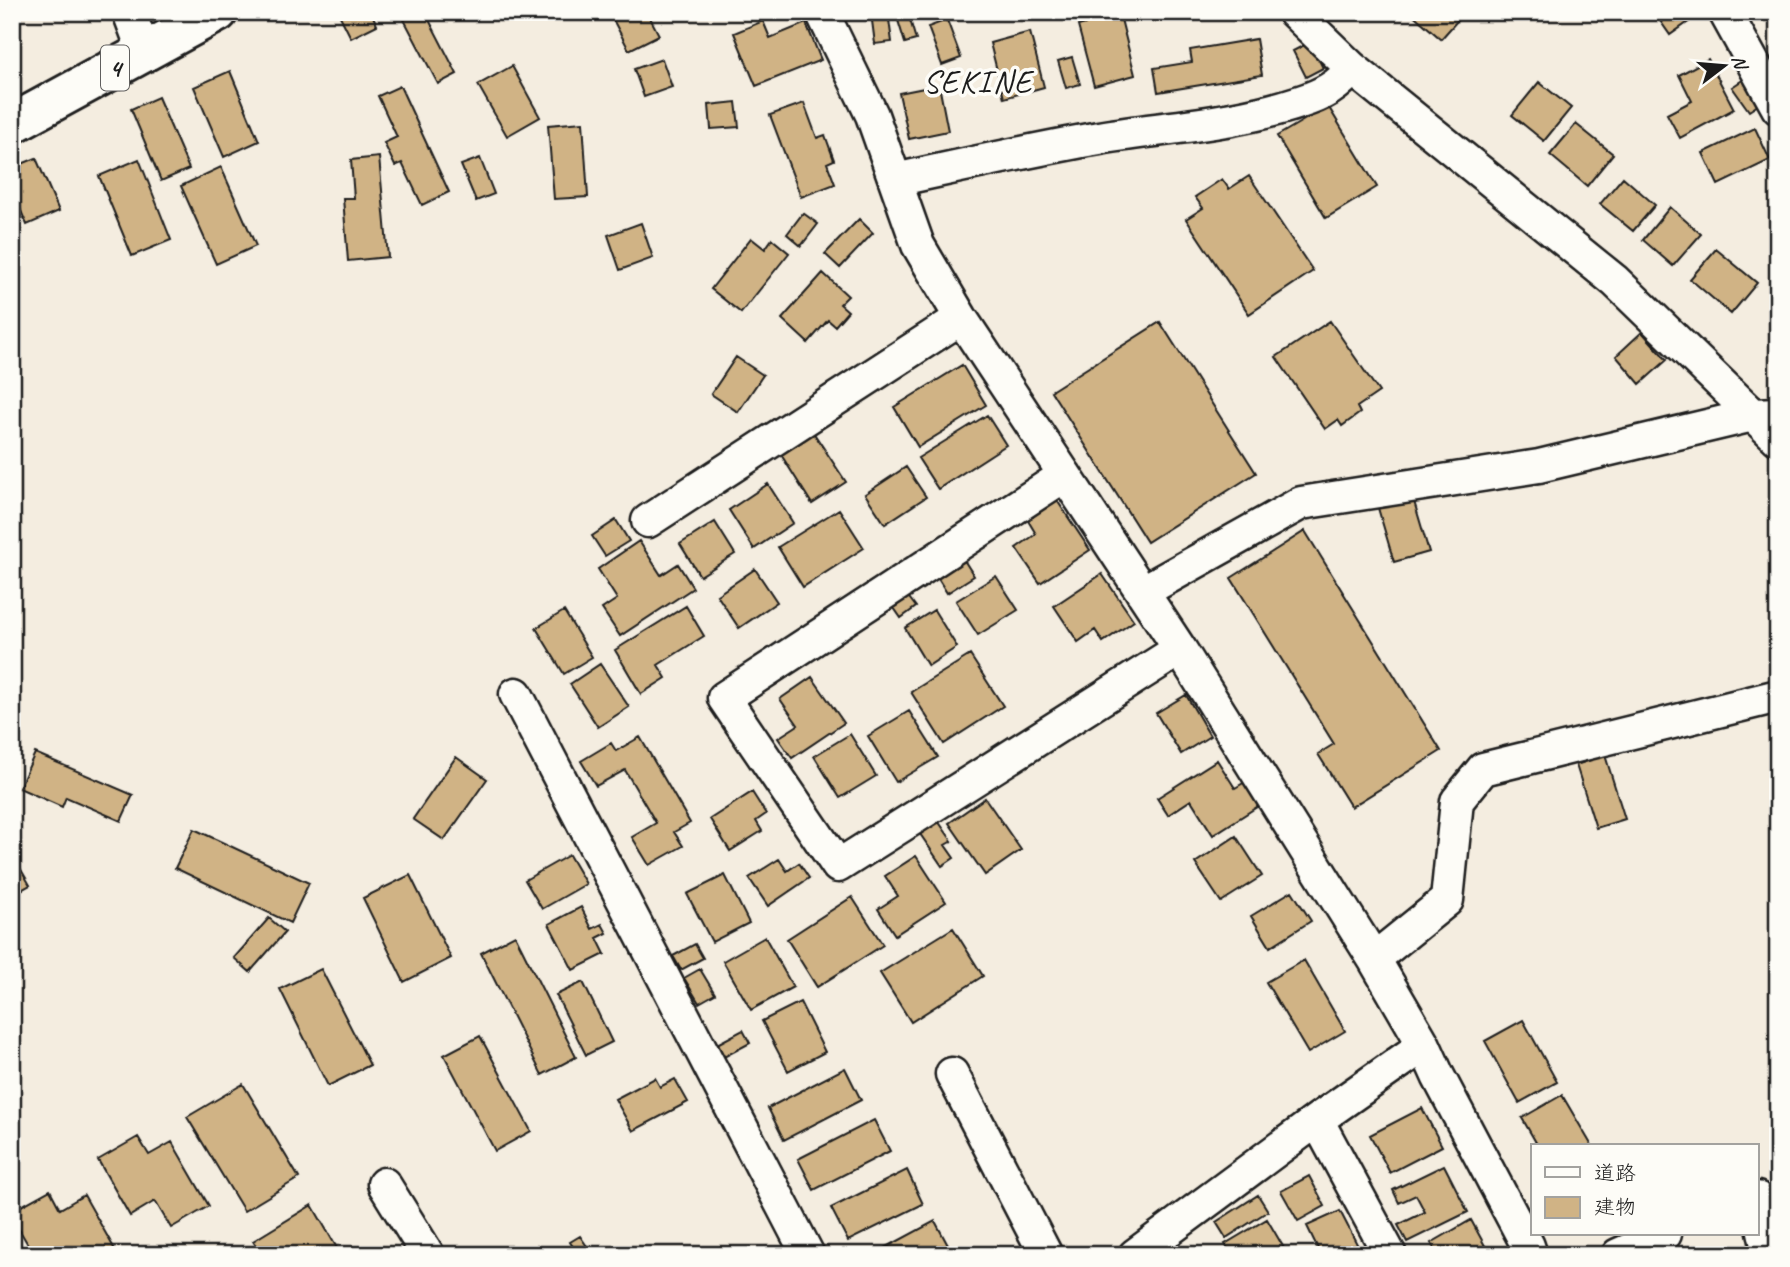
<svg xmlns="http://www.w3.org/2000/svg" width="1790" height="1267" font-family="Caveat,'Klee One',sans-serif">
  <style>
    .building { fill: #d0b385; stroke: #1c1c1c; stroke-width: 2 }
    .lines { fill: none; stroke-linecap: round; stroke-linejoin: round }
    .minor-casing { stroke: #1c1c1c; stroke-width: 37 }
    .major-casing { stroke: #1c1c1c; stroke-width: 44 }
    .minor { stroke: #fdfcf7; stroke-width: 32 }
    .major { stroke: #fdfcf7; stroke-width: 38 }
    .labels { text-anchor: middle; stroke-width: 7; stroke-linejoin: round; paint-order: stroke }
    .shield { fill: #fdfcf7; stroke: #605f5e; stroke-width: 2 }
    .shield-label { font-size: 26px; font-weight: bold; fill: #1c1c1c }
    .quarter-label { font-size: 32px; letter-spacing: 2px; fill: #1c1c1c; stroke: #fdfcf7 }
  </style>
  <rect width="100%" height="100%" fill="#f4ede0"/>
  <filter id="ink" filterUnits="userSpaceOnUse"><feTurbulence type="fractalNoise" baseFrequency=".0143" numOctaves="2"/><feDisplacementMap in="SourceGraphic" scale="14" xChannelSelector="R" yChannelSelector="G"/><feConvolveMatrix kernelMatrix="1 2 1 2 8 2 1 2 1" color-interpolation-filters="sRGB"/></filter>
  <g filter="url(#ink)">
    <path class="building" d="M 338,12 L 371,12 L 377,25 L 351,38 Z
      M 400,12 L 425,12 L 457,74 L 438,84 Z
      M 609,12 L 647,12 L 659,35 L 629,50 Z
      M 888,12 L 892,42 L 875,44 L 871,13 Z
      M 1410,12 L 1465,12 L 1441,39 Z
      M 1654,12 L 1700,12 L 1701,13 L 1670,35 Z
      M 908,13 L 916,40 L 905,43 L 897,17 Z
      M 1120,15 L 1135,75 L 1094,86 L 1078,26 Z
      M 947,20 L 961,58 L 942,65 L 928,27 Z
      M 763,21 L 770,38 L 806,23 L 821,60 L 756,86 L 734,33 Z
      M 1030,32 L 1044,87 L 1004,98 L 990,43 Z
      M 1256,39 L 1262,75 L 1158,92 L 1154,68 L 1192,62 L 1190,50 Z
      M 1310,42 L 1323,68 L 1306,77 L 1293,51 Z
      M 1072,57 L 1080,84 L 1066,88 L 1058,61 Z
      M 662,59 L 672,87 L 644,97 L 634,69 Z
      M 1708,59 L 1734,109 L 1680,138 L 1667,114 L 1692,101 L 1679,75 Z
      M 512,66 L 540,117 L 507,136 L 478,85 Z
      M 230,71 L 259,141 L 224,157 L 194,87 Z
      M 1744,79 L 1761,103 L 1749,111 L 1732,87 Z
      M 1539,82 L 1571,108 L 1544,141 L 1512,115 Z
      M 939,85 L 948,131 L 909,139 L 899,93 Z
      M 400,86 L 449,192 L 422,205 L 402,163 L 395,166 L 384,143 L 397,137 L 378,96 Z
      M 158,97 L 189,169 L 161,181 L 131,109 Z
      M 736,102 L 739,127 L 711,129 L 709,105 Z
      M 804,103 L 817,138 L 825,135 L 834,160 L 827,163 L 835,184 L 801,197 L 770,115 Z
      M 1328,106 L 1377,187 L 1326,218 L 1277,136 Z
      M 583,122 L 588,197 L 554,199 L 548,125 Z
      M 1576,124 L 1613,154 L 1587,186 L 1550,155 Z
      M 1755,128 L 1770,160 L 1718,185 L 1703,153 Z
      M 379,157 L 388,257 L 348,261 L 343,198 L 354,198 L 351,160 Z
      M 36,158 L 59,211 L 27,225 L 12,190 L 12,168 Z
      M 480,158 L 494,194 L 476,201 L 461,165 Z
      M 139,159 L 171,240 L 132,256 L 99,176 Z
      M 221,167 L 256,246 L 216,264 L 181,186 Z
      M 1249,176 L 1313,271 L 1249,314 L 1186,219 L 1203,208 L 1195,197 L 1222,179 L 1229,189 Z
      M 1623,177 L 1655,205 L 1633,231 L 1600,204 Z
      M 1670,207 L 1701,234 L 1673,266 L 1643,240 Z
      M 803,213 L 818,224 L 801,246 L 787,234 Z
      M 859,219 L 873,233 L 840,268 L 825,254 Z
      M 641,223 L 653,258 L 620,270 L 608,235 Z
      M 751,238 L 765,249 L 772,239 L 789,253 L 741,313 L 711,289 Z
      M 1716,249 L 1757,283 L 1731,314 L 1690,279 Z
      M 823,273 L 848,296 L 840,304 L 848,311 L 835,326 L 828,320 L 808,343 L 782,319 Z
      M 1330,321 L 1379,392 L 1357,407 L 1360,413 L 1342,426 L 1338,420 L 1325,429 L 1276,357 Z
      M 1160,322 L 1256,473 L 1147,542 L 1051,391 Z
      M 1642,332 L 1667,360 L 1640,384 L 1616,356 Z
      M 736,357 L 763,375 L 738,412 L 711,394 Z
      M 962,365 L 986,405 L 918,447 L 894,407 Z
      M 987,415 L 1006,445 L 938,489 L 918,458 Z
      M 813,432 L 846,482 L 812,504 L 780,453 Z
      M 906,467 L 926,497 L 885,524 L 865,494 Z
      M 768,484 L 793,523 L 754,549 L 729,510 Z
      M 1413,498 L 1429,552 L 1394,562 L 1378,508 Z
      M 1056,499 L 1090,550 L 1040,583 L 1016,548 L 1036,534 L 1027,519 Z
      M 839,509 L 864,548 L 803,587 L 778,547 Z
      M 616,520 L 629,541 L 605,556 L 592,536 Z
      M 715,522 L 735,554 L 700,576 L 680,544 Z
      M 1305,531 L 1441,751 L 1351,807 L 1318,754 L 1334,744 L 1231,578 Z
      M 639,541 L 661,575 L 678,564 L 693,588 L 620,636 L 602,609 L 617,599 L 598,569 Z
      M 964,560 L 974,576 L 947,593 L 937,577 Z
      M 755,569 L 777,602 L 739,628 L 717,595 Z
      M 1102,574 L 1134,621 L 1103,642 L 1095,630 L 1078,642 L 1054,606 Z
      M 996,576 L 1018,610 L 978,635 L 956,601 Z
      M 907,595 L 916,607 L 901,618 L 892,605 Z
      M 686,606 L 704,636 L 658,665 L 666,678 L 641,694 L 615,650 Z
      M 934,610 L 957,647 L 928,666 L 905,628 Z
      M 564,611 L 592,657 L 564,674 L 536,628 Z
      M 970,655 L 1003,706 L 944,744 L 911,692 Z
      M 600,664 L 629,707 L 598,727 L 570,684 Z
      M 812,677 L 844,723 L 792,758 L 778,738 L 798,725 L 780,699 Z
      M 1186,695 L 1210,736 L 1181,754 L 1156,713 Z
      M 909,711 L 938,757 L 896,782 L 868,736 Z
      M 850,734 L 876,776 L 840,798 L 814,756 Z
      M 640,737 L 690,823 L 674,832 L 683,846 L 649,865 L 632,837 L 656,823 L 625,770 L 596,786 L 581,761 L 611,743 L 616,751 Z
      M 35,753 L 133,795 L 121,821 L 66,797 L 62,807 L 19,788 Z
      M 1605,755 L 1625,819 L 1596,828 L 1576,765 Z
      M 456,757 L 487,779 L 444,840 L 413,819 Z
      M 1217,760 L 1235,788 L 1245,782 L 1260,805 L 1213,835 L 1191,800 L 1168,815 L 1157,798 Z
      M 752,792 L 766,814 L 756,821 L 762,831 L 730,851 L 710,819 Z
      M 985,798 L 1021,850 L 985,875 L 949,823 Z
      M 936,818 L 952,841 L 945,845 L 954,858 L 942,866 L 918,831 Z
      M 194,829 L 309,883 L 290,923 L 175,868 Z
      M 1236,836 L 1262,876 L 1221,902 L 1195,863 Z
      M 12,854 L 30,885 L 12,895 Z
      M 569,855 L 586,884 L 542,909 L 525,880 Z
      M 916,856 L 946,902 L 895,935 L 878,909 L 898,896 L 885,876 Z
      M 779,859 L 787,871 L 799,863 L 809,878 L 768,906 L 749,878 Z
      M 410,875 L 451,958 L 404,982 L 363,898 Z
      M 725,875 L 749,923 L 712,942 L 687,894 Z
      M 1292,891 L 1311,921 L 1270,947 L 1251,916 Z
      M 852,897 L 883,945 L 817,987 L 787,939 Z
      M 581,907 L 592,929 L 602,924 L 607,933 L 597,938 L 605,954 L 573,970 L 549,924 Z
      M 269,918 L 285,932 L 250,972 L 234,958 Z
      M 953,928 L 983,976 L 911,1022 L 880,973 Z
      M 515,935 L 576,1057 L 542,1075 L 481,953 Z
      M 765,937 L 793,987 L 751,1010 L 723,961 Z
      M 695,944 L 703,958 L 681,970 L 673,956 Z
      M 1304,960 L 1345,1031 L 1308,1053 L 1266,982 Z
      M 321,969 L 370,1065 L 328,1086 L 280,989 Z
      M 700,969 L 715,994 L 699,1003 L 684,978 Z
      M 583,982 L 612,1042 L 586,1055 L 556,995 Z
      M 800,1002 L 825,1052 L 788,1071 L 762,1021 Z
      M 1523,1020 L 1557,1082 L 1519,1103 L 1485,1041 Z
      M 743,1030 L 750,1043 L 724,1057 L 717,1044 Z
      M 480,1036 L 531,1131 L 495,1151 L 444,1055 Z
      M 845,1068 L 861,1100 L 784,1140 L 768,1108 Z
      M 655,1078 L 660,1087 L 675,1079 L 688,1102 L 633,1131 L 615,1099 Z
      M 243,1084 L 299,1178 L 244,1211 L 187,1117 Z
      M 1562,1095 L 1592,1146 L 1538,1146 L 1522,1118 Z
      M 1422,1108 L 1442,1146 L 1390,1173 L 1370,1135 Z
      M 874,1120 L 890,1151 L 814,1190 L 798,1159 Z
      M 138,1137 L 149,1155 L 172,1142 L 209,1206 L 171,1228 L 155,1201 L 130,1216 L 98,1160 Z
      M 1444,1165 L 1468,1212 L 1407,1242 L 1398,1225 L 1425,1212 L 1416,1195 L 1399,1203 L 1393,1190 Z
      M 907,1170 L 923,1204 L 848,1241 L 831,1208 Z
      M 1309,1176 L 1325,1206 L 1298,1221 L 1281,1191 Z
      M 50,1190 L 60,1209 L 84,1195 L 118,1255 L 34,1255 L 12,1217 L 12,1211 Z
      M 1258,1195 L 1268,1211 L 1226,1238 L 1216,1222 Z
      M 312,1205 L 341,1255 L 262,1255 L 253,1241 Z
      M 1340,1211 L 1360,1250 L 1350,1255 L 1321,1255 L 1307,1226 Z
      M 1267,1219 L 1288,1255 L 1232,1255 L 1225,1244 Z
      M 1471,1220 L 1490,1255 L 1438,1255 L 1431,1243 Z
      M 935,1221 L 951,1251 L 945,1255 L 872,1255 Z
      M 580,1236 L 593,1255 L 578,1255 L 570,1242 Z"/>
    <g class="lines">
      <defs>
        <path id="minor" d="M 129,12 L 144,52
          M 822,12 L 872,115 L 918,245 L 961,318 L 1180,649 L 1374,959 L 1424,1045 L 1438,1076 L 1528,1246 L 1531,1255
          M 1294,12 L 1352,68 L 1615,281 L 1778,439
          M 1725,12 L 1778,108
          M 895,180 C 965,165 1035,149 1105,137 C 1170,127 1237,123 1300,102 C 1322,95 1339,86 1352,68
          M 1065,475 L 724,698 L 838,866 L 1180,649
          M 648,521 L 961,318
          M 1142,592 L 1301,503 L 1539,466 L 1753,415 L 1778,414
          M 516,694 L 808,1255
          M 1374,959 L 1447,900 L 1457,801 L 1483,769 L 1778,696
          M 952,1074 L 1046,1255
          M 1317,1120 L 1390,1255
          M 384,1184 L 428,1255
          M 1757,1198 L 1769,1255
          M 1135,1255 L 1317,1120 L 1424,1045
          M 1618,1255 L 1665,1234"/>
        <path id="major" d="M 12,124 L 218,12"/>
      </defs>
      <use href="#minor" class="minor-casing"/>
      <use href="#major" class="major-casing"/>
      <use href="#minor" class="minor"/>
      <use href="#major" class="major"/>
    </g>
  </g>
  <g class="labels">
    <rect class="shield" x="101" y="45.5" width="28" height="45" rx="5"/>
    <g class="shield-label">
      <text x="115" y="77">4</text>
    </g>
    <g class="quarter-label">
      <text x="978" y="92">SEKINE</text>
    </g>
  </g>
  <rect width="1790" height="1267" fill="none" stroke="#fdfcf7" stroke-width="42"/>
  <rect x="21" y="21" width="1748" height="1225" fill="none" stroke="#1c1c1c" stroke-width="2.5" filter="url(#ink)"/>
  <rect x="1531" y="1144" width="228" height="91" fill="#fdfcf7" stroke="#a3a29f" stroke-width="2"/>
  <rect x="1545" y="1167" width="35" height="10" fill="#fdfcf7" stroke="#a3a29f" stroke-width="2"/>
  <text x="1594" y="1180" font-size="21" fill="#1c1c1c">道路</text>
  <rect x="1545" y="1197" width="35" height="21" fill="#d0b385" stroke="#a3a29f" stroke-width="2"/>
  <text x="1594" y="1214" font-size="21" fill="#1c1c1c">建物</text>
  <g transform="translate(1724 66) rotate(74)" stroke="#fdfcf7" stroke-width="5" paint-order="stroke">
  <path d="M0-5L12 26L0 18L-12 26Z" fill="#1c1c1c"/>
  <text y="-10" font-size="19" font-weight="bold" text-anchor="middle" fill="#1c1c1c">N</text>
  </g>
</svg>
